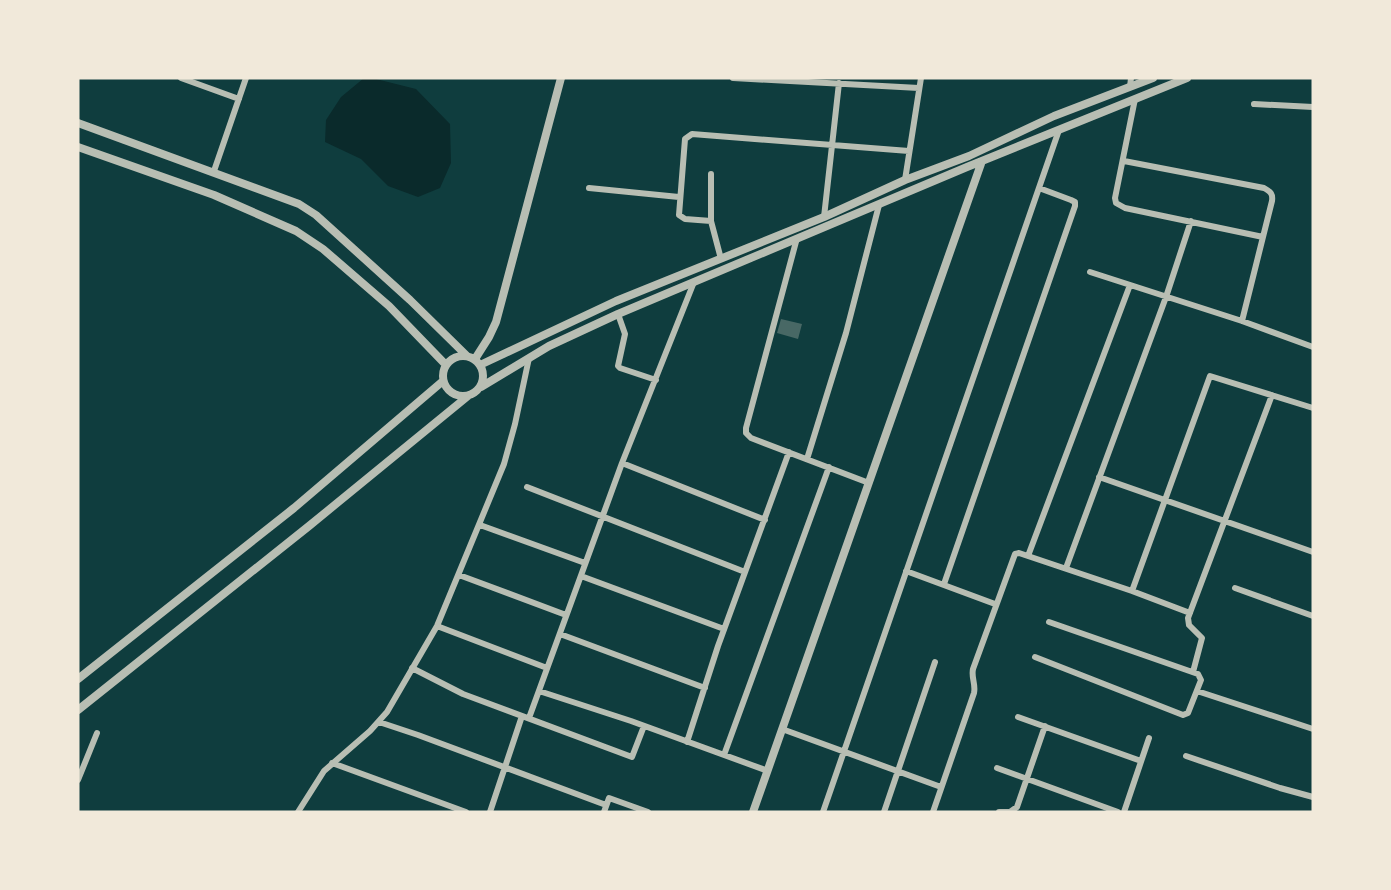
<svg xmlns="http://www.w3.org/2000/svg" width="1391" height="890" font-family="Lato,sans-serif">
  <style>
    .water { fill: #0a2a2b }
    .building { fill: #486865 }
    .lines { fill: none; stroke-linecap: round; stroke-linejoin: round }
    .minor { stroke: #b8beb3; stroke-width: 6 }
    .tertiary { stroke: #b8beb3; stroke-width: 8 }
  </style>
  <rect width="100%" height="100%" fill="#0f3d3e"/>
  <path class="water" d="M 364,78 L 372,78 L 416,89 L 450,124 L 451,163 L 440,188 L 418,197 L 388,186 L 361,159 L 325,142 L 326,120 L 341,97 Z"/>
  <path class="building" d="M 781,319 L 802,324 L 798,339 L 777,333 Z"/>
  <g class="lines">
    <path class="minor" d="M 181,78 L 239,99
      M 733,78 L 919,88
      M 1130,87 L 1131,78
      M 1135,99 L 1115,198 L 1116,203 L 1125,208 L 1263,237
      M 1254,104 L 1313,107
      M 1124,161 L 1264,188 C 1271,192 1273,194 1272,201 L 1242,321
      M 214,171 L 246,78
      M 711,174 L 711,221 L 721,259
      M 905,180 L 921,78
      M 589,188 L 679,197
      M 824,217 L 839,83
      M 711,221 L 685,219 L 679,215 L 685,139 L 692,134 L 909,151
      M 797,238 L 746,428 L 746,433 L 751,438 L 869,483
      M 1090,272 L 1242,321 L 1313,347
      M 618,314 L 625,334 L 618,366 L 620,368 L 656,380
      M 807,459 L 846,333 L 879,205
      M 622,463 L 765,520
      M 1099,477 L 1313,552
      M 527,487 L 745,572
      M 480,525 L 585,563
      M 1028,556 L 1130,285
      M 1066,568 L 1166,297 L 1191,221
      M 906,571 L 995,604
      M 459,575 L 566,615
      M 581,576 L 724,629
      M 944,584 L 1075,206 L 1075,202 L 1071,200 L 1039,188
      M 1235,588 L 1313,616
      M 1132,591 L 1210,376 L 1313,408
      M 437,626 L 547,668
      M 560,634 L 705,688
      M 1035,657 L 1183,715 L 1188,713 L 1201,680 L 1198,674 L 1049,622
      M 412,668 L 463,694 L 632,757 L 644,726
      M 1193,672 L 1202,638 L 1189,625 L 1188,618 L 1272,395
      M 539,691 L 631,721 L 768,771
      M 1197,691 L 1313,729
      M 1018,717 L 1141,761
      M 529,718 L 622,463 L 694,282
      M 379,722 L 418,735 L 606,805
      M 782,729 L 941,787
      M 687,742 L 718,646 L 789,452
      M 724,755 L 829,467
      M 1186,756 L 1280,788 L 1313,797
      M 332,763 L 466,812
      M 997,768 L 1118,812
      M 78,780 L 97,733
      M 298,812 L 324,771 L 370,731 L 387,712 L 437,626 L 504,464 L 515,424 L 529,358
      M 490,812 L 522,716
      M 604,812 L 609,798 L 648,812
      M 823,812 L 1059,130
      M 884,812 L 935,662
      M 933,812 L 974,693 C 976,684 971,678 973,669 L 1015,554 L 1019,553 L 1132,591 L 1190,613
      M 999,812 L 1010,812
      M 1010,812 L 1017,807 L 1045,726
      M 1124,812 L 1149,738"/>
    <path class="tertiary" d="M 78,123 L 299,204 L 316,215 L 410,300 L 467,356
      M 78,147 L 214,195 L 296,231 L 323,249 L 389,306 L 446,365
      M443 376a20 20 0 1 1 40 0a20 20 0 1 1-40 0Z
      M 475,359 L 489,337 L 496,322 L 561,78
      M 480,365 L 616,301 L 824,217 L 905,180 L 969,156 L 1054,116 L 1153,78
      M 481,387 L 549,346 L 618,314 L 967,167 L 1187,78
      M 78,679 L 294,508 L 443,381
      M 78,710 L 309,526 L 468,396
      M 753,812 L 982,161"/>
  </g>
  <rect width="1391" height="890" fill="none" stroke="#f1e9da" stroke-width="159"/>
</svg>
